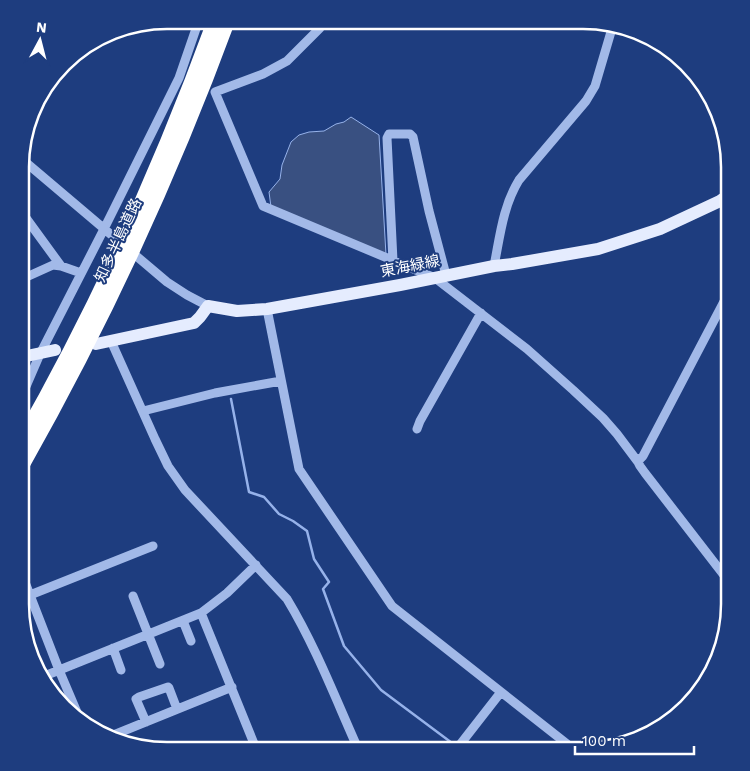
<svg xmlns="http://www.w3.org/2000/svg" width="750" height="771" font-family="'Work Sans','Noto Sans JP',sans-serif">
  <style>
    .water { fill: #395081; stroke: #96b2ea }
    .lines { fill: none; stroke-linecap: round; stroke-linejoin: round }
    .stream { stroke: #96b2ea; stroke-width: 2.5 }
    .minor { stroke: #a2b9e8; stroke-width: 9 }
    .major { stroke: #e5ecfe; stroke-width: 12 }
    .highway { stroke: #fff; stroke-width: 15 }
    .labels { text-anchor: middle; stroke-width: 4; stroke-linejoin: round; paint-order: stroke }
    .street-label { font-size: 15px; fill: #fff; stroke: #1e3d7f }
    .rim { fill: none; stroke: #fff; stroke-width: 2.5 }
  </style>
  <rect width="100%" height="100%" fill="#1e3d7f"/>
  <path class="water" d="M 351,117 L 379,135 L 386,255 L 271,207 L 269,192 L 280,179 L 282,165 L 291,142 L 299,135 L 309,132 L 324,131 L 336,124 L 344,122 Z"/>
  <g class="lines">
    <path class="stream" d="M 231,399 L 249,492 L 264,497 L 279,514 L 293,521 L 307,531 L 314,559 L 329,582 L 323,589 L 344,646 L 381,690 L 456,746"/>
    <path class="minor" d="M 324,20 L 320,28 L 287,61 L 263,74 L 215,92 L 263,206 L 435,278 L 527,349 L 573,390 L 603,418 L 617,434 L 638,462 L 640,466 L 645,473 L 730,583
      M 23,160 L 167,282 L 187,295 L 208,306
      M 22,211 L 26,218 L 61,266
      M 393,261 L 387,138 L 389,134 L 410,134 L 413,137 L 429,211 L 446,275
      M 494,266 C 500,236 503,206 519,180 L 586,101 L 595,86 L 613,25
      M 22,279 L 53,265 L 61,266 L 81,273
      M 267,309 L 299,469 L 392,606 L 576,751
      M 111,341 L 155,439 L 168,466 L 185,490 L 287,599 C 316,647 336,700 359,751
      M 21,398 L 40,354 L 104,229 L 179,78 L 199,20
      M 143,411 L 215,393 L 281,381
      M 417,429 L 420,421 L 481,313
      M 638,461 L 643,456 L 730,290
      M 21,572 L 59,670 L 79,717
      M 133,596 L 160,664
      M 20,599 L 153,546
      M 201,613 L 257,751
      M 183,621 L 191,641
      M 113,648 L 121,670
      M 42,677 L 201,613 L 227,593 L 256,565
      M 146,722 L 136,699 L 139,697 L 168,687 L 169,688 L 177,709
      M 111,736 L 232,687
      M 455,751 L 501,692"/>
    <path class="major" d="M 96,344 L 194,323 L 200,317 L 208,306 L 237,311 L 267,309 L 400,285 L 494,266 L 512,264 L 598,249 L 660,229 L 720,201 L 730,194
      M 22,357 L 55,350"/>
    <path class="highway" d="M 21,442 C 98,307 162,165 215,20
      M 21,467 C 102,324 171,175 228,20"/>
  </g>
  <g class="labels">
    <g class="street-label">
      <text transform="translate(118 240) rotate(-65)" y="5">知多半島道路</text>
      <text transform="translate(410 266) rotate(-11)" y="5">東海緑線</text>
    </g>
  </g>
  <path d="M0 0H750V771H0ZM167 29H583A138 138 0 0 1 721 167V604A138 138 0 0 1 583 742H167A138 138 0 0 1 29 604V167A138 138 0 0 1 167 29Z" fill="#1e3d7f" fill-rule="evenodd"/>
  <path class="rim" d="M167 29H583A138 138 0 0 1 721 167V604A138 138 0 0 1 583 742H167A138 138 0 0 1 29 604V167A138 138 0 0 1 167 29Z"/>
  <g transform="translate(40 40) rotate(7)" stroke="#1e3d7f" stroke-width="4" paint-order="stroke">
  <path d="M0-4L9 19L0 12L-9 19Z" fill="#ffffff"/>
  <text y="-8" font-size="14" font-weight="bold" text-anchor="middle" fill="#ffffff">N</text>
  </g>
  <path d="M575 746v8h119v-8" fill="none" stroke="#ffffff" stroke-width="2.5"/>
  <text x="582" y="746" font-size="15" fill="#ffffff" stroke="#1e3d7f" stroke-width="4" paint-order="stroke">100 m</text>
</svg>
